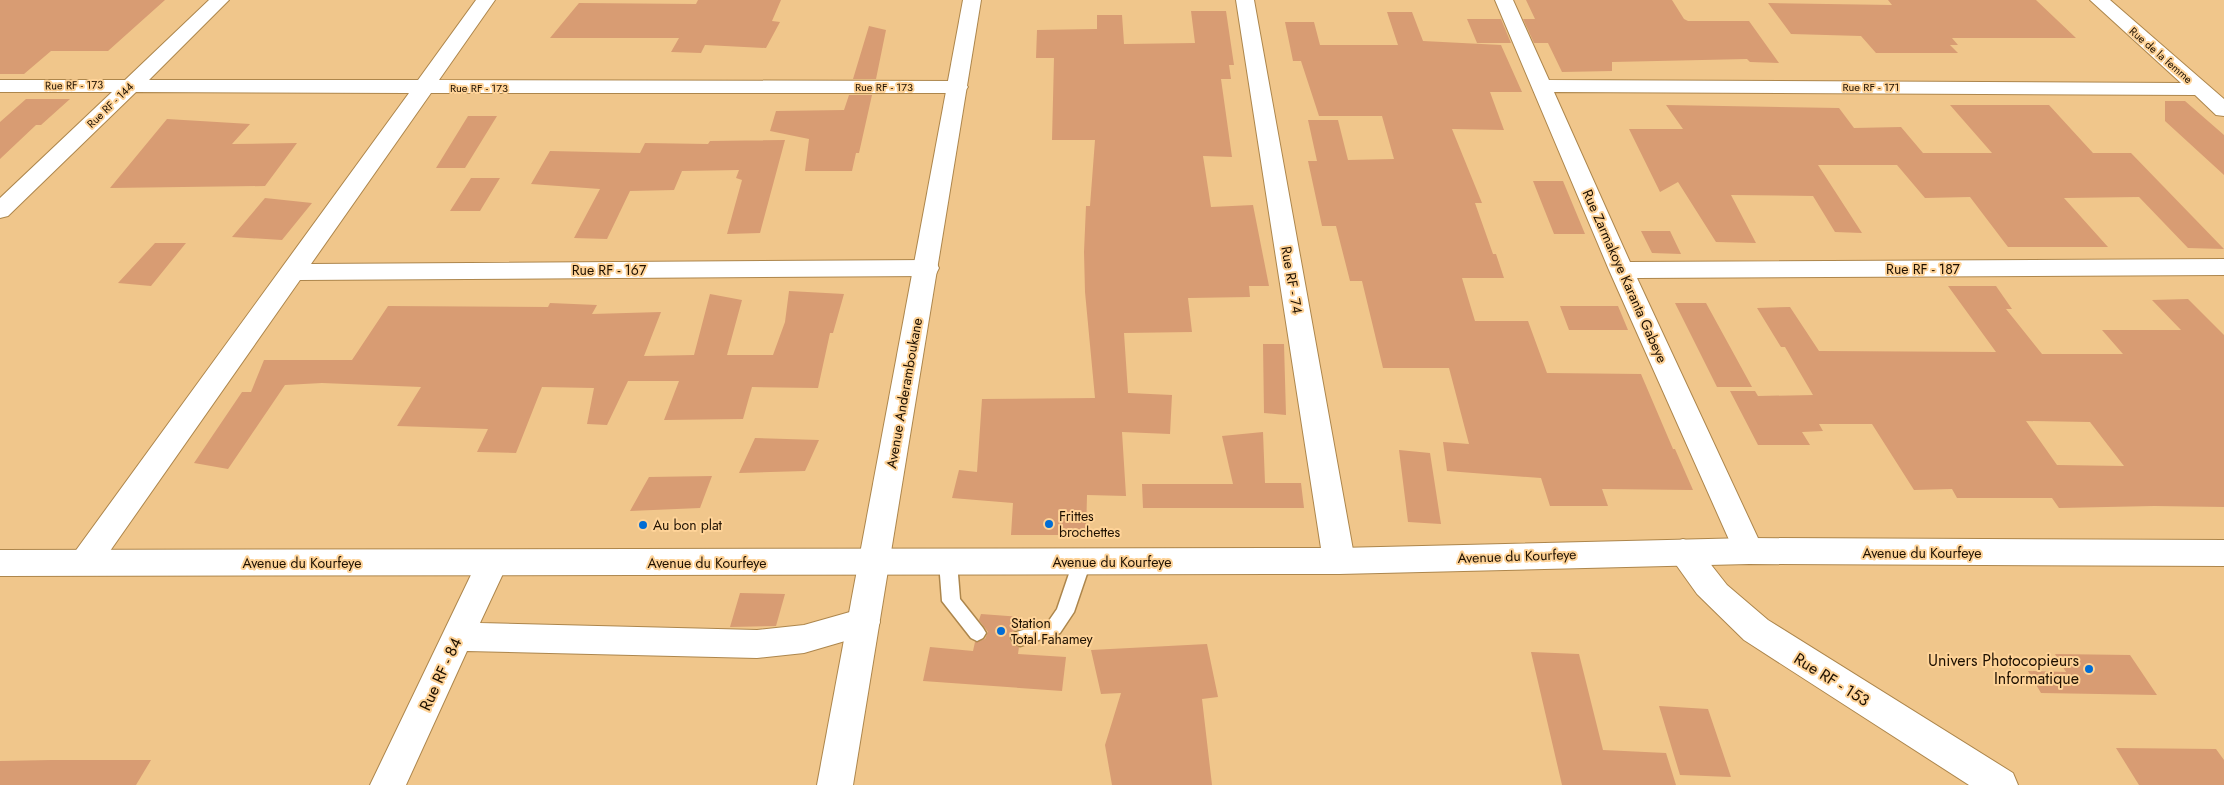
<svg xmlns="http://www.w3.org/2000/svg" width="2224" height="785" font-family="Jost,sans-serif">
  <style>
    .building { fill: #d89c73; fill-rule: evenodd }
    .lines { fill: none; stroke-linecap: round; stroke-linejoin: round }
    .lane-casing { stroke: #ad864c; stroke-width: 3 }
    .street-casing { stroke: #ad864c; stroke-width: 2 }
    .secondary-casing { stroke: #ad864c; stroke-width: 2 }
    .primary-casing { stroke: #ad864c; stroke-width: 2 }
    .lane { fill: #fff; fill-rule: evenodd }
    .street { fill: #fff; fill-rule: evenodd }
    .secondary { fill: #fff; fill-rule: evenodd }
    .primary { fill: #fff; fill-rule: evenodd }
    .poi-dot { fill: #026dd5; stroke: #fed398; stroke-width: 2 }
    .labels { text-anchor: middle; stroke-width: 4; stroke-linejoin: round; paint-order: stroke }
    .far-street-label { font-size: 11px; fill: #1e1000; stroke: #fed398 }
    .street-label { font-size: 14px; fill: #1e1000; stroke: #fed398 }
    .poi-label { font-size: 14px; fill: #1e1000; stroke: #fed398; text-anchor: start }
    .near-poi-label { font-size: 16px; fill: #1e1000; stroke: #fed398; text-anchor: end }
    .near-street-label { font-size: 16px; fill: #1e1000; stroke: #fed398 }
  </style>
  <rect width="100%" height="100%" fill="#f0c68b"/>
  <path class="building" d="M 0,0 L 165,0 L 108,51 L 51,51 L 24,74 L 0,74 Z
    M 698,0 L 781,0 L 772,21 L 780,22 L 766,48 L 705,45 L 701,53 L 671,52 L 679,38 L 550,38 L 579,3 L 696,4 Z
    M 1526,0 L 1672,0 L 1684,19 L 1688,21 L 1749,21 L 1779,63 L 1750,62 L 1747,59 L 1612,62 L 1612,71 L 1562,72 L 1548,43 L 1534,43 L 1523,19 L 1535,19 Z
    M 1888,0 L 2036,0 L 2076,38 L 1952,38 L 1958,45 L 1950,45 L 1958,53 L 1876,53 L 1861,36 L 1791,34 L 1768,3 L 1892,5 Z
    M 1191,11 L 1226,11 L 1234,65 L 1229,65 L 1231,79 L 1221,79 L 1232,157 L 1203,156 L 1211,207 L 1253,205 L 1269,286 L 1249,286 L 1250,297 L 1188,298 L 1192,332 L 1124,333 L 1128,393 L 1172,395 L 1170,434 L 1122,432 L 1126,496 L 1087,495 L 1086,535 L 1011,535 L 1013,503 L 952,498 L 959,470 L 977,472 L 982,399 L 1095,398 L 1085,292 L 1084,252 L 1086,206 L 1090,206 L 1095,140 L 1052,140 L 1054,58 L 1036,58 L 1037,30 L 1097,29 L 1097,15 L 1122,15 L 1124,44 L 1195,43 Z
    M 1387,12 L 1412,12 L 1423,41 L 1501,45 L 1522,92 L 1490,92 L 1504,130 L 1452,129 L 1482,203 L 1475,203 L 1493,254 L 1496,254 L 1504,278 L 1462,278 L 1475,321 L 1528,321 L 1547,373 L 1641,374 L 1673,449 L 1675,449 L 1693,490 L 1602,489 L 1608,506 L 1550,506 L 1541,478 L 1447,471 L 1443,442 L 1469,444 L 1449,368 L 1383,368 L 1362,281 L 1350,281 L 1336,226 L 1322,226 L 1308,161 L 1317,161 L 1308,120 L 1338,120 L 1348,160 L 1394,159 L 1382,116 L 1319,116 L 1301,61 L 1293,61 L 1285,22 L 1314,22 L 1320,45 L 1398,45 Z
    M 1467,19 L 1501,19 L 1511,43 L 1477,43 Z
    M 869,26 L 886,30 L 876,79 L 853,79 Z
    M 849,95 L 872,95 L 859,153 L 856,153 L 852,171 L 805,171 L 809,139 L 770,131 L 776,111 L 844,110 Z
    M 26,99 L 70,99 L 41,125 L 36,125 L 0,159 L 0,122 Z
    M 2165,101 L 2185,101 L 2224,135 L 2224,175 L 2165,121 Z
    M 1666,105 L 1839,108 L 1854,128 L 1901,127 L 1923,153 L 1992,153 L 1950,105 L 2049,105 L 2093,153 L 2131,153 L 2224,249 L 2188,248 L 2139,197 L 2064,198 L 2108,247 L 2008,247 L 1970,197 L 1925,198 L 1897,165 L 1818,165 L 1862,233 L 1835,232 L 1813,196 L 1731,195 L 1756,243 L 1716,242 L 1678,182 L 1660,192 L 1629,129 L 1683,129 Z
    M 468,116 L 497,116 L 465,168 L 436,168 Z
    M 167,119 L 250,124 L 232,144 L 297,143 L 265,186 L 110,188 Z
    M 785,140 L 760,233 L 727,234 L 742,180 L 736,178 L 739,170 L 682,171 L 674,190 L 630,191 L 607,239 L 574,238 L 600,189 L 531,184 L 550,151 L 640,153 L 645,143 L 708,144 L 710,141 Z
    M 471,178 L 500,178 L 480,211 L 450,211 Z
    M 1533,181 L 1563,181 L 1585,234 L 1554,234 Z
    M 265,198 L 312,203 L 282,240 L 232,237 Z
    M 1641,231 L 1670,231 L 1681,254 L 1652,253 Z
    M 155,243 L 186,243 L 151,286 L 118,283 Z
    M 1948,286 L 1996,286 L 2012,309 L 2006,309 L 2042,354 L 2123,354 L 2102,330 L 2181,330 L 2152,300 L 2188,299 L 2224,335 L 2224,507 L 2154,506 L 2059,508 L 2052,498 L 1957,498 L 1952,489 L 1914,490 L 1872,424 L 1819,424 L 1823,431 L 1802,432 L 1810,445 L 1758,445 L 1730,391 L 1755,391 L 1758,396 L 1813,395 L 1785,347 L 1781,347 L 1757,308 L 1790,307 L 1819,351 L 1996,352 ZM 2026,421 L 2090,422 L 2124,466 L 2057,465 Z
    M 789,291 L 844,294 L 833,333 L 830,333 L 818,388 L 752,387 L 743,419 L 664,420 L 679,381 L 628,381 L 607,425 L 587,424 L 594,388 L 542,387 L 516,453 L 477,452 L 488,429 L 397,426 L 421,387 L 322,383 L 285,385 L 228,469 L 194,463 L 242,392 L 251,392 L 264,360 L 352,360 L 388,306 L 548,307 L 550,303 L 597,305 L 592,314 L 661,312 L 644,356 L 694,355 L 710,294 L 742,300 L 727,355 L 773,355 L 785,322 Z
    M 1675,303 L 1706,303 L 1752,387 L 1717,387 Z
    M 1560,306 L 1618,306 L 1628,330 L 1569,330 Z
    M 1263,344 L 1284,344 L 1286,415 L 1264,413 Z
    M 1263,432 L 1265,483 L 1301,483 L 1304,508 L 1143,508 L 1142,484 L 1233,484 L 1222,436 Z
    M 755,438 L 819,440 L 805,471 L 739,473 Z
    M 1399,450 L 1430,453 L 1441,524 L 1408,522 Z
    M 712,476 L 700,508 L 630,511 L 649,477 Z
    M 740,593 L 785,594 L 776,626 L 730,627 Z
    M 981,614 L 1021,617 L 1020,629 L 1013,631 L 1009,637 L 1012,644 L 1019,647 L 1018,654 L 1066,657 L 1062,691 L 923,681 L 930,647 L 973,651 L 975,642 L 985,639 L 988,632 L 979,620 Z
    M 1207,644 L 1218,697 L 1202,699 L 1212,785 L 1112,785 L 1105,745 L 1121,693 L 1101,694 L 1091,650 Z
    M 1531,652 L 1579,654 L 1603,750 L 1666,753 L 1676,785 L 1562,785 Z
    M 2055,654 L 2130,655 L 2157,695 L 2041,693 L 2028,671 L 2066,672 Z
    M 1659,706 L 1708,709 L 1731,777 L 1680,775 Z
    M 2116,748 L 2216,749 L 2224,760 L 2224,785 L 2139,785 Z
    M 51,760 L 151,760 L 136,785 L 0,785 L 0,761 Z"/>
  <g class="lines">
    <defs>
      <path id="lane" d="M 948,555 L 954,557 L 957,562 L 960,599 L 983,628 L 986,633 L 983,638 L 977,641 L 971,638 L 942,601 L 939,562 L 942,557 Z
        M 1082,555 L 1088,557 L 1091,562 L 1074,612 L 1060,633 L 1020,646 L 1014,643 L 1011,638 L 1014,633 L 1048,622 L 1057,609 L 1073,562 L 1076,557 Z"/>
      <path id="street" d="M 209,0 L 229,0 L 149,80 L 418,80 L 476,0 L 495,0 L 439,80 L 958,81 L 965,83 L 968,87 L 965,91 L 958,93 L 431,93 L 311,264 L 927,260 L 936,262 L 939,268 L 936,274 L 927,276 L 300,280 L 96,571 L 85,575 L 74,571 L 69,562 L 74,553 L 409,93 L 136,92 L 8,216 L 0,218 L 0,198 L 112,92 L 0,92 L 0,80 L 125,80 Z
        M 1236,0 L 1254,0 L 1355,561 L 1350,570 L 1339,574 L 1328,570 L 1323,561 Z
        M 1495,0 L 1513,0 L 1549,80 L 2181,83 L 2090,0 L 2110,0 L 2224,99 L 2224,116 L 2216,115 L 2195,95 L 1554,92 L 1630,262 L 2224,259 L 2224,275 L 1637,278 L 1764,551 L 1760,560 L 1749,564 L 1738,560 L 1609,270 Z
        M 1683,539 L 1694,543 L 1727,585 L 1768,620 L 2013,773 L 2018,785 L 1969,785 L 1744,640 L 1697,594 L 1667,552 L 1672,543 Z
        M 492,550 L 503,554 L 508,563 L 480,623 L 757,630 L 804,625 L 864,608 L 876,612 L 880,622 L 876,632 L 804,653 L 757,658 L 467,651 L 406,785 L 370,785 L 481,554 Z"/>
      <path id="secondary" d="M 963,0 L 981,0 L 853,785 L 817,785 Z"/>
      <path id="primary" d="M 1749,538 L 2224,540 L 2224,566 L 1749,564 L 1339,574 L 0,576 L 0,550 L 1339,548 Z"/>
    </defs>
    <use href="#lane" class="lane-casing"/>
    <use href="#street" class="street-casing"/>
    <use href="#secondary" class="secondary-casing"/>
    <use href="#primary" class="primary-casing"/>
    <use href="#lane" class="lane"/>
    <use href="#street" class="street"/>
    <use href="#secondary" class="secondary"/>
    <use href="#primary" class="primary"/>
  </g>
  <g class="poi-dot">
    <circle cx="1049" cy="524" r="5"/>
    <circle cx="643" cy="525" r="5"/>
    <circle cx="1001" cy="631" r="5"/>
    <circle cx="2089" cy="669" r="5"/>
  </g>
  <g class="labels">
    <g class="far-street-label">
      <text transform="translate(2161 55) rotate(41)" y="4">Rue de la femme</text>
      <text transform="translate(74 85) rotate(-1)" y="4">Rue RF - 173</text>
      <text x="884" y="91">Rue RF - 173</text>
      <text x="1871" y="91">Rue RF - 171</text>
      <text x="479" y="92">Rue RF - 173</text>
      <text transform="translate(110 105) rotate(-44)" y="4">Rue RF - 144</text>
    </g>
    <g class="street-label">
      <text x="1923" y="274">Rue RF - 187</text>
      <text x="609" y="275">Rue RF - 167</text>
      <text transform="translate(1625 276) rotate(66)" y="5">Rue Zarmakoye Karanta Gabeye</text>
      <text transform="translate(1292 280) rotate(80)" y="5">Rue RF - 74</text>
      <text transform="translate(904 393) rotate(-80)" y="5">Avenue Anderamboukane</text>
      <text x="1922" y="558">Avenue du Kourfeye</text>
      <text transform="translate(1517 556) rotate(-2)" y="5">Avenue du Kourfeye</text>
      <text x="1112" y="567">Avenue du Kourfeye</text>
      <text x="302" y="568">Avenue du Kourfeye</text>
      <text x="707" y="568">Avenue du Kourfeye</text>
    </g>
    <g class="poi-label">
      <text x="1059" y="521">Frittes<tspan x="1059" dy="16">brochettes</tspan></text>
      <text x="653" y="530">Au bon plat</text>
      <text x="1011" y="628">Station<tspan x="1011" dy="16">Total Fahamey</tspan></text>
    </g>
    <g class="near-poi-label">
      <text x="2079" y="666">Univers Photocopieurs<tspan x="2079" dy="18">Informatique</tspan></text>
    </g>
    <g class="near-street-label">
      <text transform="translate(440 674) rotate(-65)" y="6">Rue RF - 84</text>
      <text transform="translate(1832 679) rotate(32)" y="6">Rue RF - 153</text>
    </g>
  </g>
</svg>
